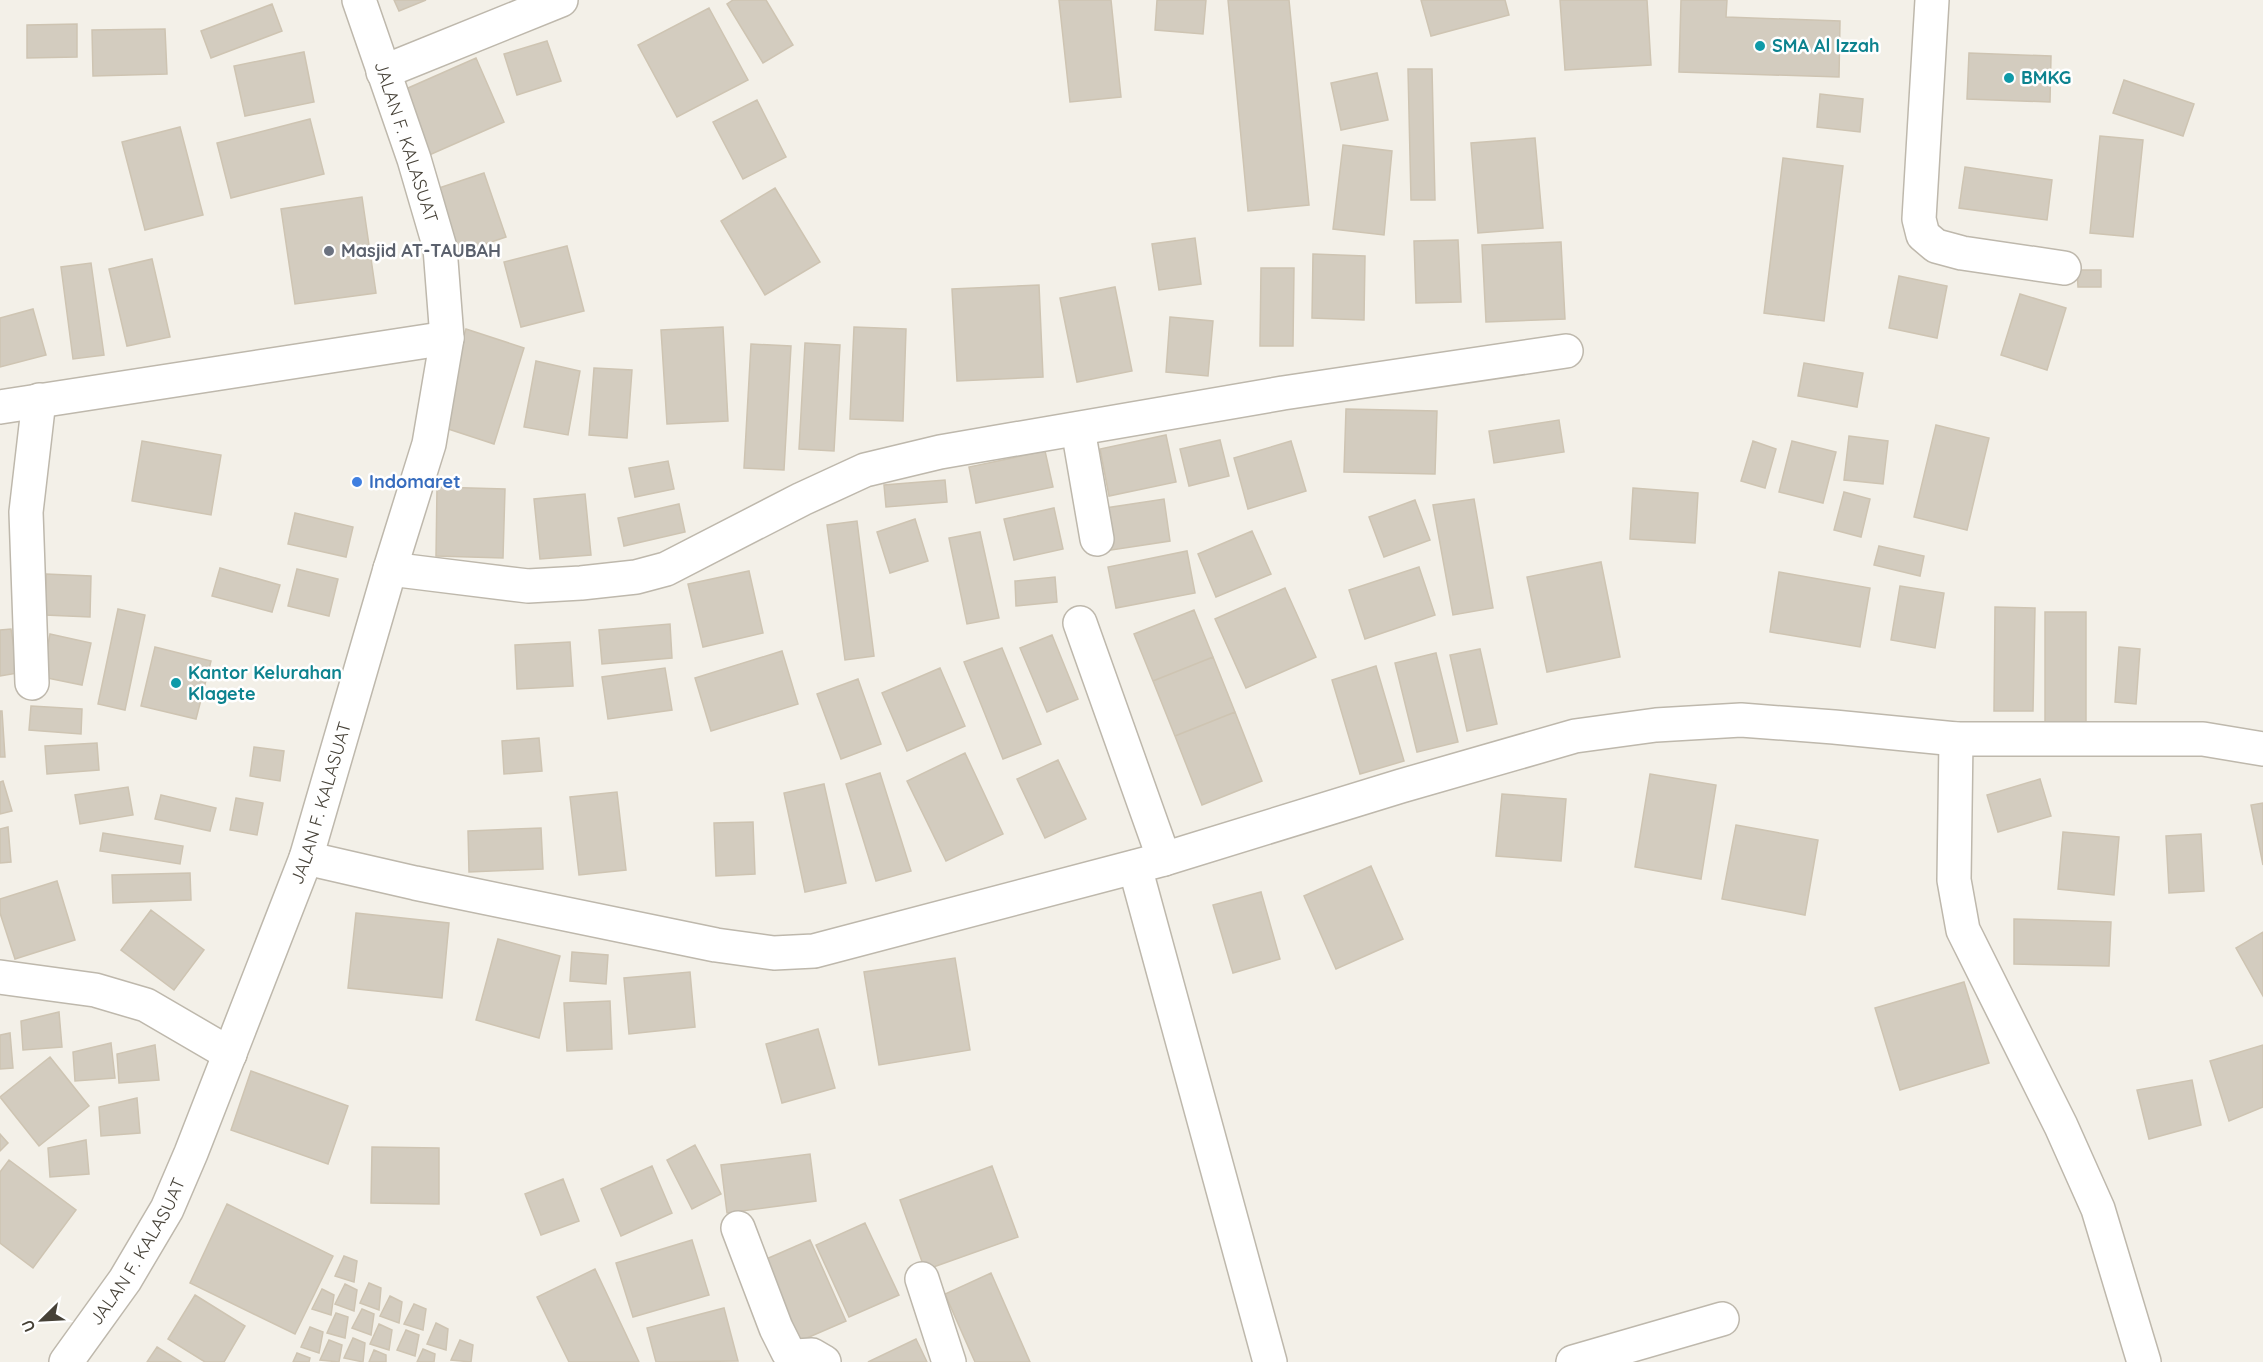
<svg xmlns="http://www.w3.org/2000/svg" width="2263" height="1362" font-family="Quicksand,sans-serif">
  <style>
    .building { fill: #d3ccbf; stroke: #cec4b2; stroke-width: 1.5 }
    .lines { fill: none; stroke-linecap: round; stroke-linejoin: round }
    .minor-casing { stroke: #beb8ac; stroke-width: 36 }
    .minor { stroke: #fff; stroke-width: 33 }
    .culture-dot { fill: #0f9aa8; stroke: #fff; stroke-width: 2 }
    .worship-dot { fill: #6b7280; stroke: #fff; stroke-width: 2 }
    .shop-dot { fill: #3f7fe0; stroke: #fff; stroke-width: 2 }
    .labels { text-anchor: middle; stroke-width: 5; stroke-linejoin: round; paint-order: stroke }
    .culture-label { font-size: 18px; font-weight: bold; fill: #0d838f; stroke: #fff; text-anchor: start }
    .street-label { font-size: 18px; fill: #464137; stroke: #fff }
    .worship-label { font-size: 18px; font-weight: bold; fill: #5b616d; stroke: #fff; text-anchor: start }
    .shop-label { font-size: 18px; font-weight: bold; fill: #366cbe; stroke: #fff; text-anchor: start }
  </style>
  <rect width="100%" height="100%" fill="#f3f0e8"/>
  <path class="building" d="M 394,0 L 426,0 L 399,11 Z
    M 733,0 L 766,0 L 793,45 L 763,63 L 727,4 Z
    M 1059,0 L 1111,0 L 1121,97 L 1070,102 Z
    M 1157,0 L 1206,0 L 1203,34 L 1155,30 Z
    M 1228,0 L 1289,0 L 1309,205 L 1248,211 Z
    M 1421,0 L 1505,0 L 1509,15 L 1431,36 Z
    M 1560,0 L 1647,0 L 1651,65 L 1565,70 Z
    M 1681,0 L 1727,0 L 1726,17 L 1840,21 L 1839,77 L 1679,72 Z
    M 272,4 L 282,31 L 211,58 L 201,31 Z
    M 709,8 L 748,80 L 677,117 L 638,45 Z
    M 77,24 L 77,57 L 27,58 L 27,25 Z
    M 165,29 L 167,74 L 93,76 L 92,30 Z
    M 547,41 L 561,81 L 517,95 L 504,54 Z
    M 304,52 L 314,102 L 245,116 L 234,66 Z
    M 1969,53 L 2051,56 L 2050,102 L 1967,99 Z
    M 476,58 L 504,122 L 427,156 L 399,92 Z
    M 1408,69 L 1432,69 L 1435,200 L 1411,200 Z
    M 1377,73 L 1388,120 L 1341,130 L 1331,83 Z
    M 2124,80 L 2194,104 L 2183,136 L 2113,113 Z
    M 1820,94 L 1863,99 L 1860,132 L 1817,127 Z
    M 757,100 L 786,157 L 743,179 L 713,122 Z
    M 310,119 L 324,174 L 231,198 L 217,143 Z
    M 180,127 L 203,215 L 145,230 L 122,142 Z
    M 2100,136 L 2143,140 L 2133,237 L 2090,233 Z
    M 1535,138 L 1543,228 L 1478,233 L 1471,143 Z
    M 1343,145 L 1392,151 L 1384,235 L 1333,229 Z
    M 1783,158 L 1843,166 L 1824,321 L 1764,313 Z
    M 1965,167 L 2052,180 L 2047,220 L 1959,208 Z
    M 484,173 L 506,237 L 450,256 L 427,192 Z
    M 775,188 L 820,262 L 765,295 L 721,221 Z
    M 362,197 L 376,293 L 295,304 L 281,209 Z
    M 1195,238 L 1201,284 L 1159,290 L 1152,244 Z
    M 1458,240 L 1461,302 L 1416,303 L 1414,241 Z
    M 1561,242 L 1565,319 L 1486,322 L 1482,245 Z
    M 567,246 L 584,311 L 521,327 L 504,262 Z
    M 1313,254 L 1365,256 L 1364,320 L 1312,318 Z
    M 152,259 L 170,337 L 127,346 L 109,269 Z
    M 91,263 L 104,355 L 73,359 L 61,267 Z
    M 1261,268 L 1294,268 L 1293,346 L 1260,346 Z
    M 2077,270 L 2101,270 L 2101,287 L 2078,287 Z
    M 1899,276 L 1947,286 L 1937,338 L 1889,328 Z
    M 1039,285 L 1043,377 L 957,381 L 952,289 Z
    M 1115,287 L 1132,371 L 1077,382 L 1060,298 Z
    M 2020,294 L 2066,308 L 2047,370 L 2001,355 Z
    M 33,309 L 46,355 L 0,367 L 0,318 Z
    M 1170,317 L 1213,321 L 1208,376 L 1166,372 Z
    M 723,327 L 728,421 L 667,424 L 661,330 Z
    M 854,327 L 906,329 L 903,421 L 850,419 Z
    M 466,329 L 524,348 L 494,444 L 436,425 Z
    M 805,343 L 840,345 L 834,451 L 799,449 Z
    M 751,344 L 791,346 L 784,470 L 744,468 Z
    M 536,361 L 580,371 L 568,435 L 524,427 Z
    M 1804,363 L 1863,373 L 1857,407 L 1798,396 Z
    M 594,368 L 632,370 L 627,438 L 589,435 Z
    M 1346,409 L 1437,411 L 1435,474 L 1344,472 Z
    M 1559,420 L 1564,452 L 1494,463 L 1489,431 Z
    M 1936,425 L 1989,438 L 1967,530 L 1914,517 Z
    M 1166,435 L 1176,482 L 1109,496 L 1100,449 Z
    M 1849,436 L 1888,441 L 1883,484 L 1844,480 Z
    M 1220,440 L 1229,476 L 1189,486 L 1180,449 Z
    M 142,441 L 221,455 L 211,515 L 132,501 Z
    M 1291,441 L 1306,491 L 1248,509 L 1234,458 Z
    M 1753,441 L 1776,449 L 1765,488 L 1741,481 Z
    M 1792,441 L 1836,452 L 1823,503 L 1779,492 Z
    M 1045,451 L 1053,487 L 976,503 L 969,467 Z
    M 668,461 L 674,489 L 635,497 L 629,468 Z
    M 945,480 L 947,502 L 886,507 L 884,485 Z
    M 437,487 L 505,489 L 503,558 L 436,556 Z
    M 1633,488 L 1698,493 L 1695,543 L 1630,539 Z
    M 1844,492 L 1870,499 L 1861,537 L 1834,530 Z
    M 585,494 L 591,555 L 540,559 L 534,499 Z
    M 1164,499 L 1170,541 L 1105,551 L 1099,509 Z
    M 1474,499 L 1493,608 L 1453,615 L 1433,505 Z
    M 1415,500 L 1430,540 L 1384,557 L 1369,517 Z
    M 679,504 L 685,532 L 624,546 L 618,518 Z
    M 1054,508 L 1063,549 L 1014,560 L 1004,519 Z
    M 295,513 L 353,527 L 346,557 L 288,544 Z
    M 915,519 L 928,561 L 890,573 L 877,532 Z
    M 857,521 L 874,656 L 845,660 L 827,525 Z
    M 1252,531 L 1271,574 L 1216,597 L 1198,554 Z
    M 980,532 L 999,618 L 967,624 L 949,538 Z
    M 1879,546 L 1924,556 L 1920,576 L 1874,565 Z
    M 1187,551 L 1195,593 L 1116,608 L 1108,567 Z
    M 1601,562 L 1620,657 L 1547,672 L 1527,577 Z
    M 1419,567 L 1435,615 L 1365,639 L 1349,590 Z
    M 220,568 L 280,585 L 272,612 L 212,596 Z
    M 297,569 L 338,579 L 329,616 L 288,606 Z
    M 749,571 L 763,633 L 703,647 L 688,584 Z
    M 1779,572 L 1870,588 L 1860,647 L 1770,632 Z
    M 46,574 L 91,576 L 90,617 L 45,615 Z
    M 1055,577 L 1057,602 L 1016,606 L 1015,581 Z
    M 1900,586 L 1944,593 L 1935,648 L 1891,640 Z
    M 1285,588 L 1316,657 L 1246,688 L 1215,619 Z
    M 1995,607 L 2035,608 L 2033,711 L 1994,711 Z
    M 118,609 L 145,615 L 125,710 L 98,704 Z
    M 1194,610 L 1213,657 L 1153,681 L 1134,634 Z
    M 2045,612 L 2086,612 L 2086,730 L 2045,730 Z
    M 670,624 L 672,658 L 602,664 L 599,630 Z
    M 11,629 L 18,673 L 0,676 L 0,630 Z
    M 50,634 L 91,643 L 82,685 L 42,677 Z
    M 1052,635 L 1078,699 L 1047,712 L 1020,648 Z
    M 570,642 L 573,686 L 517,689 L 515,645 Z
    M 155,647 L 211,661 L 196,719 L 141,706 Z
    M 2119,647 L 2140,649 L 2136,704 L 2115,702 Z
    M 1002,648 L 1041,744 L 1003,759 L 964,662 Z
    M 1480,649 L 1497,724 L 1467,731 L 1450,655 Z
    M 782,651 L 798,704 L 711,731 L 695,678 Z
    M 1436,653 L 1458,742 L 1417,752 L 1395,663 Z
    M 1213,657 L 1235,712 L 1175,736 L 1153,681 Z
    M 1376,666 L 1404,761 L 1360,774 L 1332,680 Z
    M 665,668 L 672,710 L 608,719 L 602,677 Z
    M 940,668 L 965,726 L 907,751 L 882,693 Z
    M 858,679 L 881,744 L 841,759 L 817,694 Z
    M 31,706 L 82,709 L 81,734 L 29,730 Z
    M 0,711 L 2,711 L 5,757 L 0,757 Z
    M 1235,712 L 1262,781 L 1202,805 L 1175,736 Z
    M 539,738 L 542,771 L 504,774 L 502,741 Z
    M 97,743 L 99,770 L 47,774 L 45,746 Z
    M 254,747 L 284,751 L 280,781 L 250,776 Z
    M 965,753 L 1003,834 L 946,861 L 907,781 Z
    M 1058,760 L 1086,819 L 1045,838 L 1017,779 Z
    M 880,773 L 911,871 L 876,881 L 846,784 Z
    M 1650,774 L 1716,785 L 1701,879 L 1635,867 Z
    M 2040,779 L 2051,816 L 1998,832 L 1987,795 Z
    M 3,781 L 12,811 L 0,814 L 0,782 Z
    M 824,784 L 846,883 L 805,892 L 784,793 Z
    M 128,787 L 133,815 L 80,824 L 75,795 Z
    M 617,792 L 626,870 L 579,875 L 570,797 Z
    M 1502,794 L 1566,799 L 1561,861 L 1496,856 Z
    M 161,795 L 216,808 L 210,831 L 155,819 Z
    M 236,798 L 263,803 L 257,835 L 230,830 Z
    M 2263,803 L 2263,865 L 2251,805 Z
    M 753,822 L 755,874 L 716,876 L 714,823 Z
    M 1736,825 L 1818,840 L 1805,915 L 1722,899 Z
    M 8,827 L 11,862 L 0,863 L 0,829 Z
    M 541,828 L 543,869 L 469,872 L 468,831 Z
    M 2063,832 L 2119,837 L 2114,895 L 2058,889 Z
    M 103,833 L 183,846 L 180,864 L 100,851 Z
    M 2201,834 L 2204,891 L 2169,893 L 2166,836 Z
    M 1371,866 L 1403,939 L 1336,969 L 1304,896 Z
    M 190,873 L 191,900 L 113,903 L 112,875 Z
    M 57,881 L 75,940 L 15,959 L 0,913 L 0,899 Z
    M 1261,892 L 1280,959 L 1233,973 L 1213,905 Z
    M 151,910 L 204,950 L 174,990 L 121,950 Z
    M 356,913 L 449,923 L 442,998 L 348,988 Z
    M 2014,919 L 2111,922 L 2109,966 L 2014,964 Z
    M 2263,932 L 2263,996 L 2236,948 Z
    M 498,939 L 560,956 L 539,1038 L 476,1020 Z
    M 572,952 L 608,955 L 606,984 L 570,981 Z
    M 955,958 L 970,1050 L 879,1065 L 864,972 Z
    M 690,972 L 695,1027 L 629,1034 L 624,978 Z
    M 1964,982 L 1989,1063 L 1900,1090 L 1875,1008 Z
    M 610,1001 L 612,1049 L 567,1051 L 564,1003 Z
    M 59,1012 L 62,1047 L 23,1050 L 21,1021 Z
    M 818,1029 L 835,1088 L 782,1103 L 766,1044 Z
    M 10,1033 L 13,1068 L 0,1069 L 0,1035 Z
    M 111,1043 L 115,1078 L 75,1081 L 73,1052 Z
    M 155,1045 L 159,1080 L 119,1083 L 117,1054 Z
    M 2263,1045 L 2263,1107 L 2229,1121 L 2210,1061 Z
    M 50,1057 L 89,1106 L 39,1146 L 0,1097 Z
    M 251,1071 L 348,1106 L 328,1164 L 231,1130 Z
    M 2192,1080 L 2201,1125 L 2149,1139 L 2137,1090 Z
    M 137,1098 L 140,1133 L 101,1136 L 99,1107 Z
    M 0,1134 L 8,1143 L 0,1151 Z
    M 86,1140 L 89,1174 L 50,1177 L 48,1148 Z
    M 695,1145 L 721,1194 L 692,1209 L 667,1160 Z
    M 372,1147 L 439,1148 L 439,1204 L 371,1203 Z
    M 810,1154 L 816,1201 L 727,1213 L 721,1165 Z
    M 9,1160 L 76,1210 L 33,1268 L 0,1243 L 0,1172 Z
    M 652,1166 L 672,1213 L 621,1236 L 601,1189 Z
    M 992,1166 L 1018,1237 L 925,1270 L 900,1200 Z
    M 563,1179 L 579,1221 L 541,1235 L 525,1194 Z
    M 227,1204 L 333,1256 L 295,1334 L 190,1283 Z
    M 865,1223 L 899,1295 L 849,1317 L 816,1245 Z
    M 692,1240 L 709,1295 L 633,1317 L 616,1263 Z
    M 810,1240 L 846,1321 L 800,1341 L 764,1260 Z
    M 344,1256 L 357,1261 L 354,1282 L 335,1276 Z
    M 595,1269 L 639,1362 L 569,1362 L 537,1297 Z
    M 991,1273 L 1030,1362 L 975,1362 L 945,1294 Z
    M 369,1283 L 381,1288 L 379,1310 L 360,1303 Z
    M 345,1284 L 357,1290 L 354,1311 L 335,1304 Z
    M 322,1289 L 334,1295 L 331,1315 L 312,1309 Z
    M 195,1295 L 245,1326 L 224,1362 L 205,1362 L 168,1339 Z
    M 390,1296 L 402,1302 L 399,1323 L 380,1316 Z
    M 414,1304 L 426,1309 L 423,1330 L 404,1324 Z
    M 724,1308 L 738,1361 L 656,1362 L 647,1328 Z
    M 362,1309 L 374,1314 L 371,1335 L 352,1328 Z
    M 336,1313 L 348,1317 L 345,1338 L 327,1333 Z
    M 436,1323 L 448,1329 L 446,1350 L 427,1344 Z
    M 379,1324 L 392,1330 L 389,1350 L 370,1344 Z
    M 310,1327 L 323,1332 L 319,1353 L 301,1347 Z
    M 406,1330 L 419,1335 L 415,1356 L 397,1350 Z
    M 353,1338 L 365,1343 L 363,1362 L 344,1358 Z
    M 916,1339 L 927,1362 L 868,1362 Z
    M 329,1340 L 342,1345 L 339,1362 L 320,1360 Z
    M 460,1340 L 473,1345 L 471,1362 L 451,1360 Z
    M 157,1347 L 181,1362 L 147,1362 Z
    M 423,1349 L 435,1354 L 434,1362 L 417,1362 Z
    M 374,1350 L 386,1355 L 386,1362 L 369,1362 Z
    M 297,1353 L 310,1358 L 309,1362 L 293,1362 Z"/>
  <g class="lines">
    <defs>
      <g id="minor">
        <path d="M 1932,0 L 1919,219 L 1923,235 L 1936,246 L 1962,253 L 2064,268"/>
        <path d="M 383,72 L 561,0"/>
        <path d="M 0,407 L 447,338"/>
        <path d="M 1078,429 L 1097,539"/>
        <path d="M 390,569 L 528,586 L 581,583 L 636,577 L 666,569 L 802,499 L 865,470 L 940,452 L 1283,393 L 1566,351"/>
        <path d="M 1080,623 L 1164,859"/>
        <path d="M 32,683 L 26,512 L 39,400"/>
        <path d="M 1956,739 L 1954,880 L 1963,930 L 2061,1126 L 2098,1209 L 2144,1362"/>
        <path d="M 306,858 L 415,883 L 716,945 L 774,953 L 814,951 L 1164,859 L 1401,786 L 1575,736 L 1656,725 L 1741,720 L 1834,727 L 1956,739 L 2203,739 L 2263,749"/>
        <path d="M 1135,867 L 1270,1362"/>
        <path d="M 0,977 L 95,990 L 146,1005 L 230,1054"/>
        <path d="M 738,1228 L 776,1328 L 788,1352 L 795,1356 L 812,1355 L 824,1362"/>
        <path d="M 922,1279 L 949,1362"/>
        <path id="s1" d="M 66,1362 L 125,1280 L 167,1209 L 191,1153 L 306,858 L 390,569 L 429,444 L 447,338 L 440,248 L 414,159 L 359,0"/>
        <path d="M 1573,1362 L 1722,1319"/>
      </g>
    </defs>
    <use href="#minor" class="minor-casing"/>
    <use href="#minor" class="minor"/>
  </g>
  <g class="culture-dot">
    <circle cx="1760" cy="46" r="6"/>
    <circle cx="2009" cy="78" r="6"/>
    <circle cx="176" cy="683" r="6"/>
  </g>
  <circle class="worship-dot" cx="329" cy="251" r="6"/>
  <circle class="shop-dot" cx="357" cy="482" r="6"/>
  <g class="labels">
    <g class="culture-label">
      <text x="1772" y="52">SMA Al Izzah</text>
      <text x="2021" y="84">BMKG</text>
      <text x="188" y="679">Kantor Kelurahan<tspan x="188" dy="21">Klagete</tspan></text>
    </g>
    <g class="street-label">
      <text transform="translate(406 142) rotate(72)" y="6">JALAN F. KALASUAT</text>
      <text dy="6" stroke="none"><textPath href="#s1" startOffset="618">JALAN F. KALASUAT</textPath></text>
      <text dy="6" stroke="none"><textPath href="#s1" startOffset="132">JALAN F. KALASUAT</textPath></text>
    </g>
    <g class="worship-label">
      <text x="341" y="257">Masjid AT-TAUBAH</text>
    </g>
    <g class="shop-label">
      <text x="369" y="488">Indomaret</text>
    </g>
  </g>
  <g transform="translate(42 1320) rotate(246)" stroke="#ffffff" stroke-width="4.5" paint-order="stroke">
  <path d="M0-4.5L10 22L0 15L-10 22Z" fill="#464137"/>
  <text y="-9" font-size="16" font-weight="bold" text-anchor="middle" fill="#464137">U</text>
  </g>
</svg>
